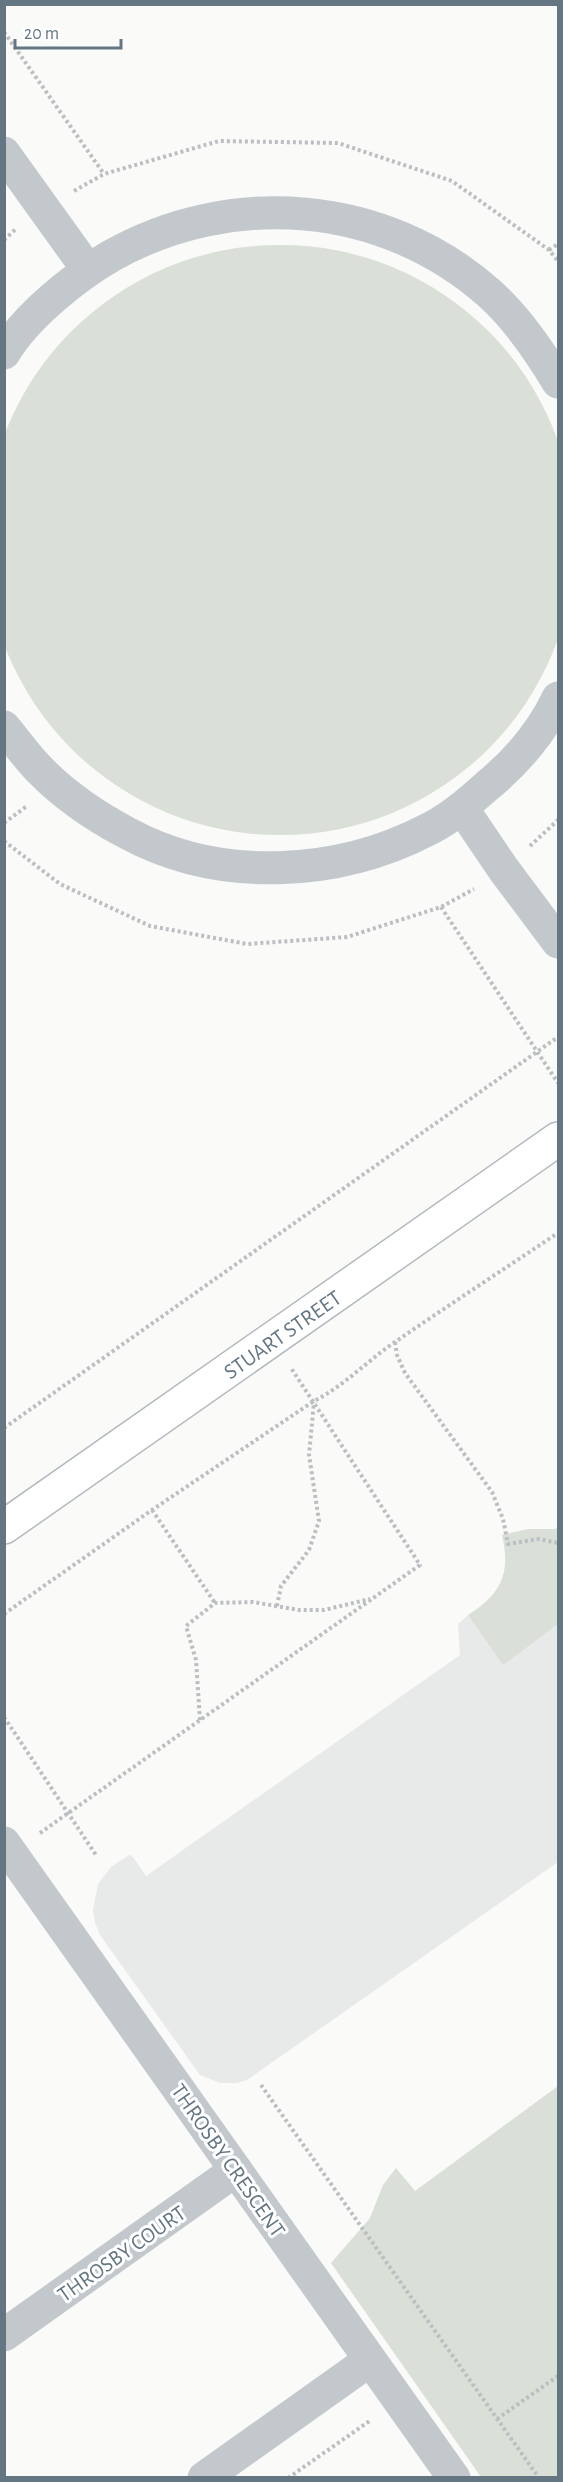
<svg xmlns="http://www.w3.org/2000/svg" width="563" height="2482" font-family="'Alegreya Sans',sans-serif">
  <style>
    .built { fill: #e8e9e9 }
    .green { fill: #dadfd7 }
    .lines { fill: none; stroke-linecap: round; stroke-linejoin: round }
    .secondary-casing { stroke: #b3babf; stroke-width: 36 }
    .path { stroke: #bbbfc2; stroke-width: 4; stroke-dasharray: 3 3; stroke-linecap: butt }
    .street { stroke: #c3c8cc; stroke-width: 33 }
    .secondary { stroke: #fff; stroke-width: 33 }
    .labels { text-anchor: middle; stroke-width: 6; stroke-linejoin: round; paint-order: stroke }
    .street-label { font-size: 22px; fill: #657683; stroke: #fff }
  </style>
  <rect width="100%" height="100%" fill="#fafaf8"/>
  <path class="built" d="M 468,1615 L 503,1664 L 558,1624 L 558,1862 L 247,2080 L 237,2083 L 220,2083 L 200,2075 L 100,1935 L 95,1923 L 93,1910 L 98,1884 L 111,1867 L 129,1855 L 133,1857 L 146,1876 L 460,1655 L 458,1624 Z"/>
  <path class="green" d="M-15 540a295 295 0 1 1 590 0a295 295 0 1 1-590 0Z
    M 558,1527 L 558,1624 L 503,1665 L 468,1615 C 501,1594 511,1574 502,1535 L 528,1529 L 555,1529 Z
    M 558,2086 L 558,2477 L 481,2477 L 331,2263 L 370,2218 L 383,2185 L 396,2168 L 415,2191 Z"/>
  <g class="lines">
    <defs>
      <path id="secondary" d="M 4,1527 L 558,1139"/>
    </defs>
    <use href="#secondary" class="secondary-casing"/>
    <path class="path" d="M 4,32 L 104,174
      M 74,191 L 104,174 L 219,141 L 338,143 L 452,181 L 549,250 L 558,261
      M 4,240 L 17,228
      M 549,250 L 558,244
      M 4,823 L 27,806
      M 4,841 L 60,884 L 150,926 L 247,944 L 347,937 L 441,907 L 474,889
      M 530,846 L 558,820
      M 441,907 L 558,1083
      M 395,1342 L 397,1355 L 405,1373 L 492,1492 L 503,1519 L 508,1544 L 539,1539 L 558,1543
      M 4,1428 L 558,1037
      M 152,1510 L 215,1603
      M 277,1606 L 281,1586 L 309,1550 L 319,1521 L 309,1455 L 314,1402
      M 4,1614 L 152,1510 L 314,1401 C 344,1386 367,1361 395,1342 C 449,1305 504,1269 558,1233
      M 4,1717 L 96,1855
      M 200,1720 L 196,1660 L 186,1626 L 215,1603 L 253,1602 L 299,1610 L 324,1610 L 370,1599
      M 40,1833 L 420,1565 L 291,1368
      M 261,2085 L 539,2478
      M 497,2419 L 558,2376
      M 288,2478 L 371,2420"/>
    <path class="street" d="M 4,153 L 88,270
      M 4,353 C 26,316 75,277 111,256 C 231,188 384,200 489,293 C 517,318 539,350 558,382
      M 4,727 C 16,741 26,756 39,769 C 64,795 95,816 127,833 C 219,883 337,877 429,829 C 451,818 469,802 487,786 C 516,762 542,732 558,698
      M 462,808 L 504,870 L 558,942
      M 4,1843 L 454,2478
      M 4,2335 L 236,2170
      M 204,2478 L 370,2360"/>
    <use href="#secondary" class="secondary"/>
  </g>
  <g class="labels">
    <g class="street-label">
      <text transform="translate(282 1334) rotate(-35)" y="8">STUART STREET</text>
      <text transform="translate(229 2160) rotate(55)" y="8">THROSBY CRESCENT</text>
      <text transform="translate(121 2253) rotate(-35)" y="8">THROSBY COURT</text>
    </g>
  </g>
  <rect width="563" height="2482" fill="none" stroke="#657683" stroke-width="12"/>
  <path d="M15 39v9h106v-9" fill="none" stroke="#657683" stroke-width="3"/>
  <text x="24" y="39" font-size="18" fill="#657683" stroke="#ffffff" stroke-width="4.5" paint-order="stroke">20 m</text>
</svg>
